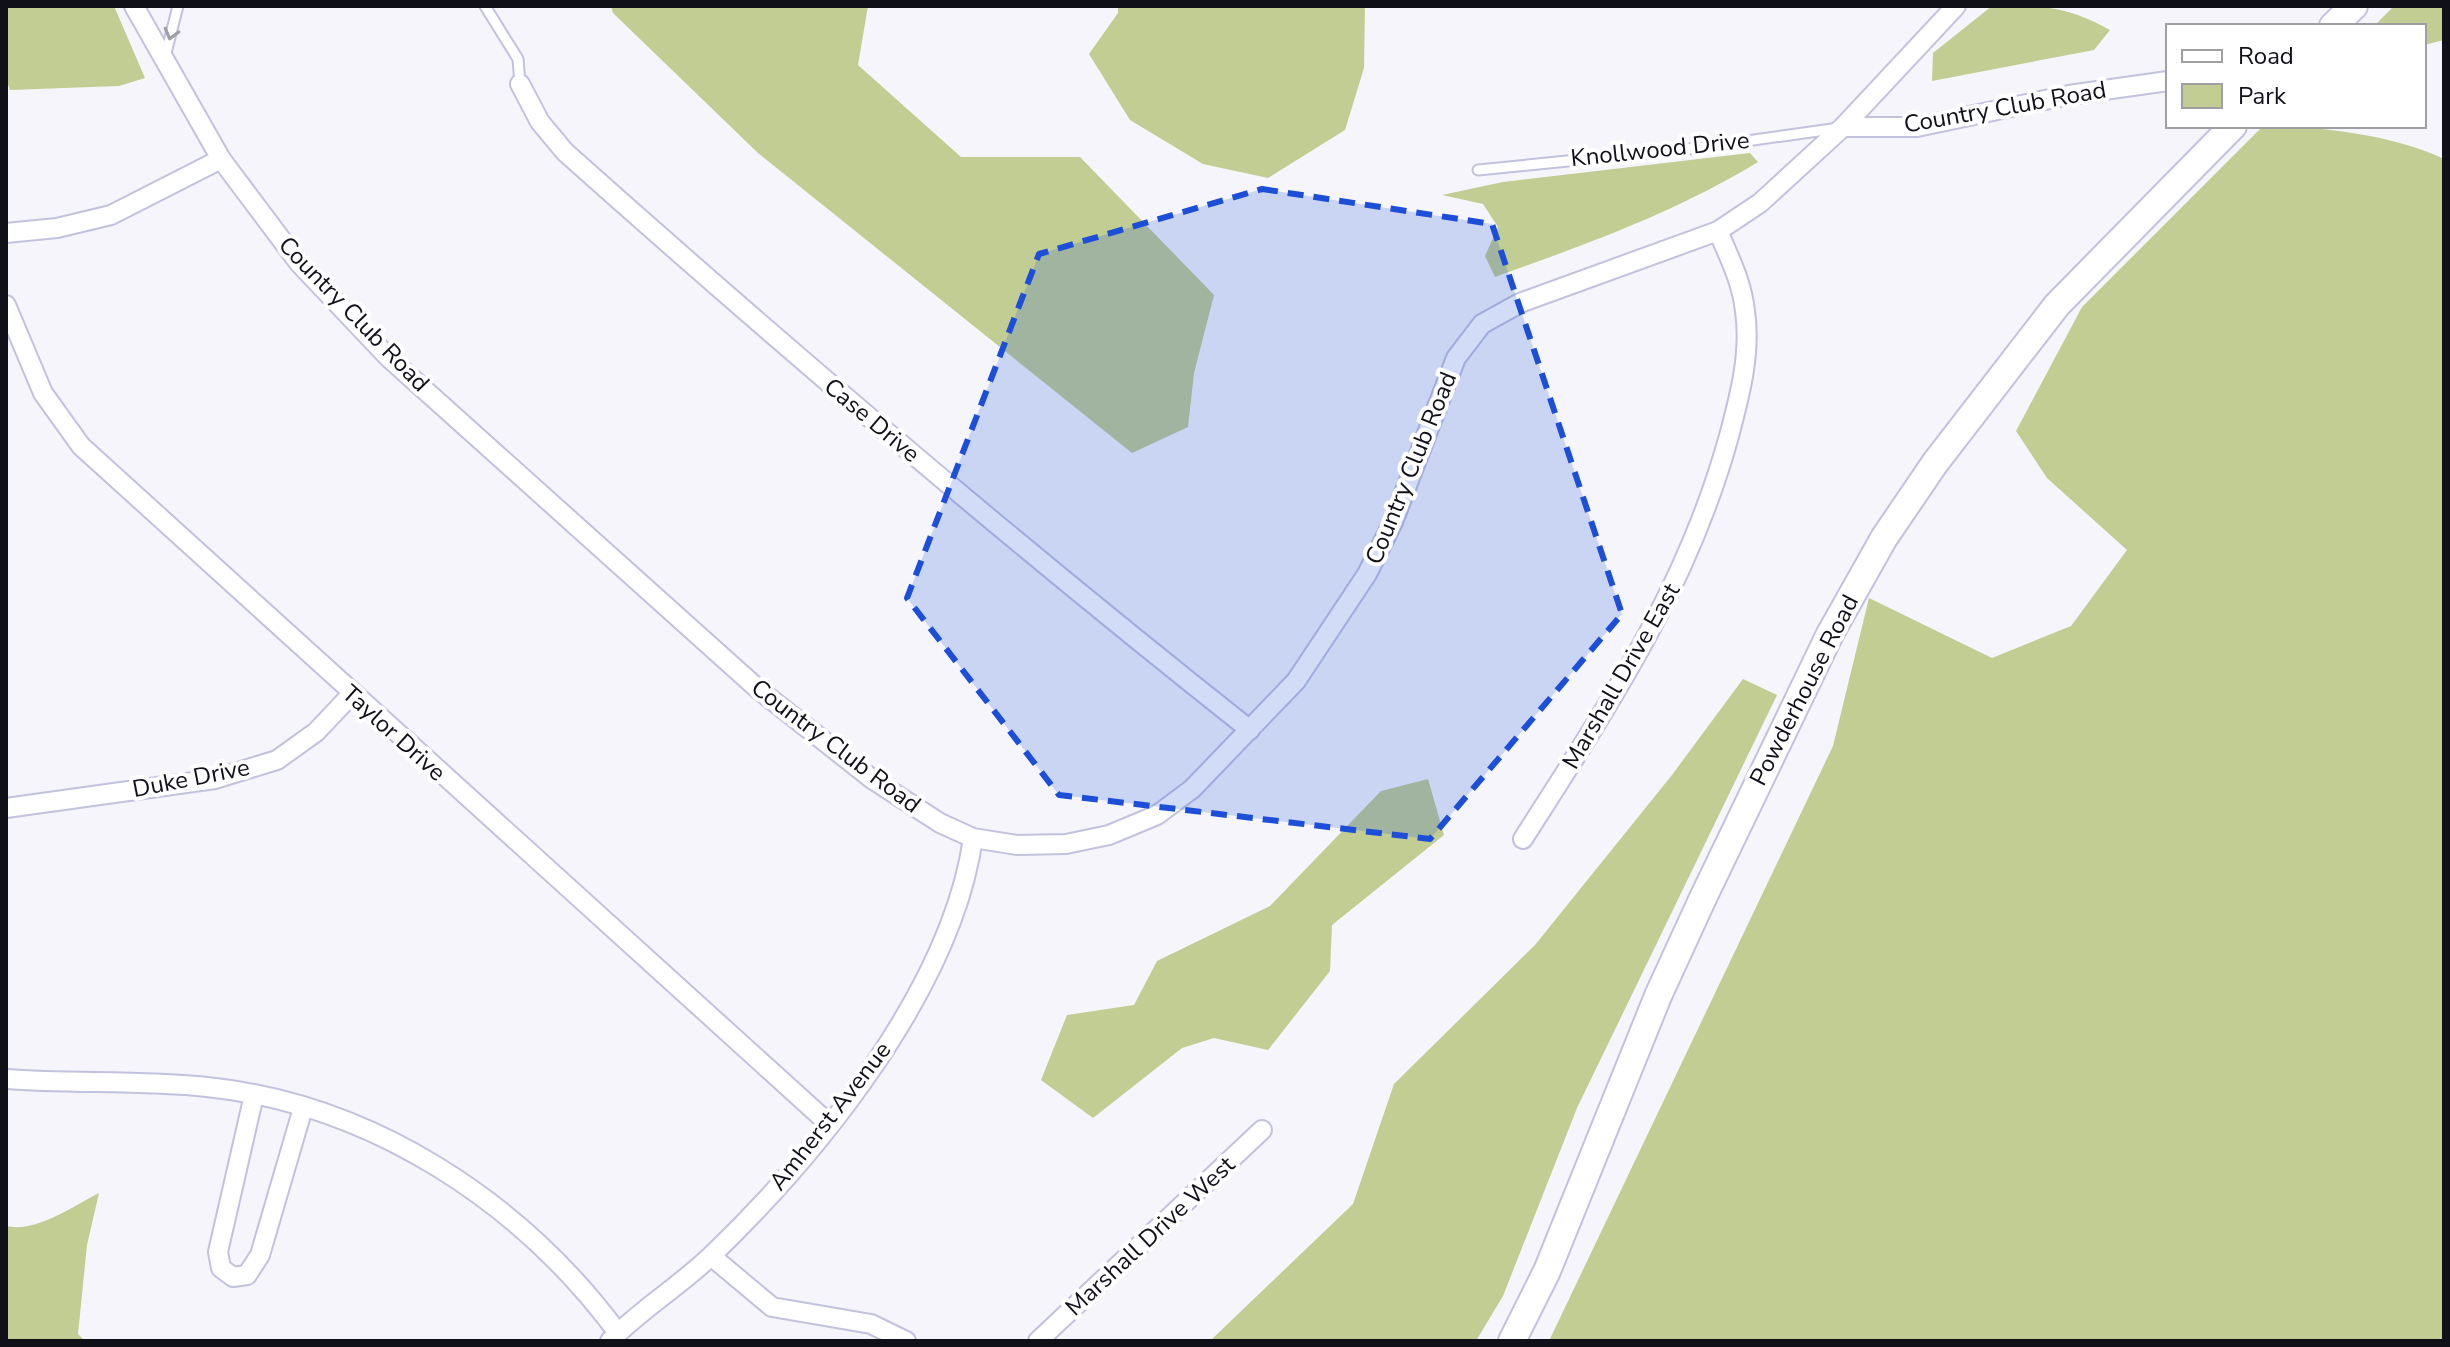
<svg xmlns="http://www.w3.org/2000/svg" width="2450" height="1347" font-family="'Nunito Sans',sans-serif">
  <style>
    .green { fill: #c1cd92 }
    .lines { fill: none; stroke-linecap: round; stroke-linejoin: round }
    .lane-casing { stroke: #c2c2de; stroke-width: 13 }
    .street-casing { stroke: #c2c2de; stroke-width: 22 }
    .secondary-casing { stroke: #c2c2de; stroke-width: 30 }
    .lane { stroke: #fff; stroke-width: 9 }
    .street { stroke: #fff; stroke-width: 18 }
    .secondary { stroke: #fff; stroke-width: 26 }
    .oneway { stroke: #9f9fa3 }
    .marked { fill: #1d4ed8; fill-opacity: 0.2; stroke: #1d4ed8; stroke-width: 6; stroke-dasharray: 16 10; stroke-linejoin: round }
    .labels { text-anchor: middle; stroke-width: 8; stroke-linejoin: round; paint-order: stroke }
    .street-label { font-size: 24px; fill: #101019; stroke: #fff }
  </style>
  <rect width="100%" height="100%" fill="#f5f5fb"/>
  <path class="green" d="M 6,6 L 114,6 L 145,78 L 119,86 L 10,90 L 6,79 Z
    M 611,6 L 868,6 L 858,65 L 961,157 L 1080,157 L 1214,295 L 1194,373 L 1188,427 L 1132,453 L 758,153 L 613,13 Z
    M 1118,6 L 1365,6 L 1364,68 L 1345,130 L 1268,178 L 1203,164 L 1130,120 L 1089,54 L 1118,13 Z
    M 1992,6 C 2042,6 2065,5 2110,30 L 2094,50 L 1932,81 L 1933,53 Z
    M 2394,6 L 2444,6 L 2444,40 L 2424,45 L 2424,26 L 2374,26 Z
    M 2263,126 C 2318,126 2395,135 2444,159 L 2444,1341 L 1549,1341 L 1833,746 L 1869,598 L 1992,658 L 2071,626 L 2127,550 L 2047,478 L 2016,431 L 2082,307 Z
    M 1750,153 L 1758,162 C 1674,213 1587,244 1495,277 L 1485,256 L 1498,227 L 1483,204 L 1442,195 L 1503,182 Z
    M 1743,679 L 1777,695 L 1577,1108 L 1503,1296 L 1476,1341 L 1210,1341 L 1353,1204 L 1394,1084 L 1535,945 L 1672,775 Z
    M 1428,779 L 1444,835 L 1332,925 L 1330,971 L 1268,1050 L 1214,1038 L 1182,1048 L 1093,1118 L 1041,1080 L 1067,1015 L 1134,1005 L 1157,961 L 1270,906 L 1381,791 Z
    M 99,1193 L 87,1245 L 78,1334 L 85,1341 L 6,1341 L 6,1226 C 36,1233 73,1206 99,1193 Z"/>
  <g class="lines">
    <defs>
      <path id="lane" d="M 485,6 L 518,59 L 520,84
        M 165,57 L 178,6
        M 1478,170 L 1697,148 L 1839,128"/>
      <path id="street" d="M 134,6 L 221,159 L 299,263 L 388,357 L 758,689 L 872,779 L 940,823 L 973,838 L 1017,845 L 1066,844 L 1109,835 L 1157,815 L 1192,789 L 1296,681 L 1367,574 L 1393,522 L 1456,358 L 1482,324 L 1520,303 L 1718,231 L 1760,203 L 1843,127 L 1917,127 L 2069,95 L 2168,81
        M 520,84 L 540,122 L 565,152 C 788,351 1015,544 1250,730
        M 1843,127 L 1956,6
        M 6,233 L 57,228 L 111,215 L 221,159
        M 6,305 L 43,393 L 81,446 L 828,1123
        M 6,808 L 215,779 L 277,760 L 316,732 L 351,695
        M 1523,839 C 1607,707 1687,589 1729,436 C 1740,395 1751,353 1745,311 C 1742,282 1729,257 1718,231
        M 6,1079 C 73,1084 140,1080 207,1087 C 372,1104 521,1202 618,1333
        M 254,1095 L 218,1252 L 221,1268 L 233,1277 L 247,1275 L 260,1255 L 303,1108
        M 711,1256 L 772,1307 L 871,1324 L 906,1341
        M 610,1341 C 641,1309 680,1286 712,1255 C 819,1152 952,988 973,838
        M 1038,1341 L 1262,1130"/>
      <path id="secondary" d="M 2333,26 L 2354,6
        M 1512,1341 L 1547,1271 L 1658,996 L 1702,900 L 1830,634 L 1884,538 L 1935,463 L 2057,305 L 2233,126"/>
    </defs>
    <use href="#lane" class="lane-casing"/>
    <use href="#street" class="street-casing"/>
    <use href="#secondary" class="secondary-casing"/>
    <use href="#lane" class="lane"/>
    <use href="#street" class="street"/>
    <use href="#secondary" class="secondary"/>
  </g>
  <defs><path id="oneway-chevron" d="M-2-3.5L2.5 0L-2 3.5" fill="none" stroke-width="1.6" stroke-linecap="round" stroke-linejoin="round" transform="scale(2)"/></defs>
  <use class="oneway" href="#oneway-chevron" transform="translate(171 34) rotate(105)"/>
  <path class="marked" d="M 1262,189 L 1492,224 L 1622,614 L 1430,839 L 1059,795 L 907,598 L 1039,254 Z"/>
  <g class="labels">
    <g class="street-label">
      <text transform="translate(2005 107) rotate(-10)" y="8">Country Club Road</text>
      <text transform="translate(1660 149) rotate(-6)" y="8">Knollwood Drive</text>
      <text transform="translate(354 314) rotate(46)" y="8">Country Club Road</text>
      <text transform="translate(872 420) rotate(40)" y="8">Case Drive</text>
      <text transform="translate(1411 468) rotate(-68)" y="8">Country Club Road</text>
      <text transform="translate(1621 676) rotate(-60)" y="8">Marshall Drive East</text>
      <text transform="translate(1804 690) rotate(-63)" y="8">Powderhouse Road</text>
      <text transform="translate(394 733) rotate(42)" y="8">Taylor Drive</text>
      <text transform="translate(836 746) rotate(37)" y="8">Country Club Road</text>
      <text transform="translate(191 778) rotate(-11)" y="8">Duke Drive</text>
      <text transform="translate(830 1116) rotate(-52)" y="8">Amherst Avenue</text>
      <text transform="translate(1150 1236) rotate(-43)" y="8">Marshall Drive West</text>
    </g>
  </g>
  <rect width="2450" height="1347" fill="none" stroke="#101019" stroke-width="16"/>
  <rect x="2166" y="24" width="260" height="104" fill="#ffffff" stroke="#9f9fa3" stroke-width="2"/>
  <rect x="2182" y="50" width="40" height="12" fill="#ffffff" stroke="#9f9fa3" stroke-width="2"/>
  <text x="2238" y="64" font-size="24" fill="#101019">Road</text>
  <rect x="2182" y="84" width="40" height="24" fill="#c1cd92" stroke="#9f9fa3" stroke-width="2"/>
  <text x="2238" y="104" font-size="24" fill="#101019">Park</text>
</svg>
